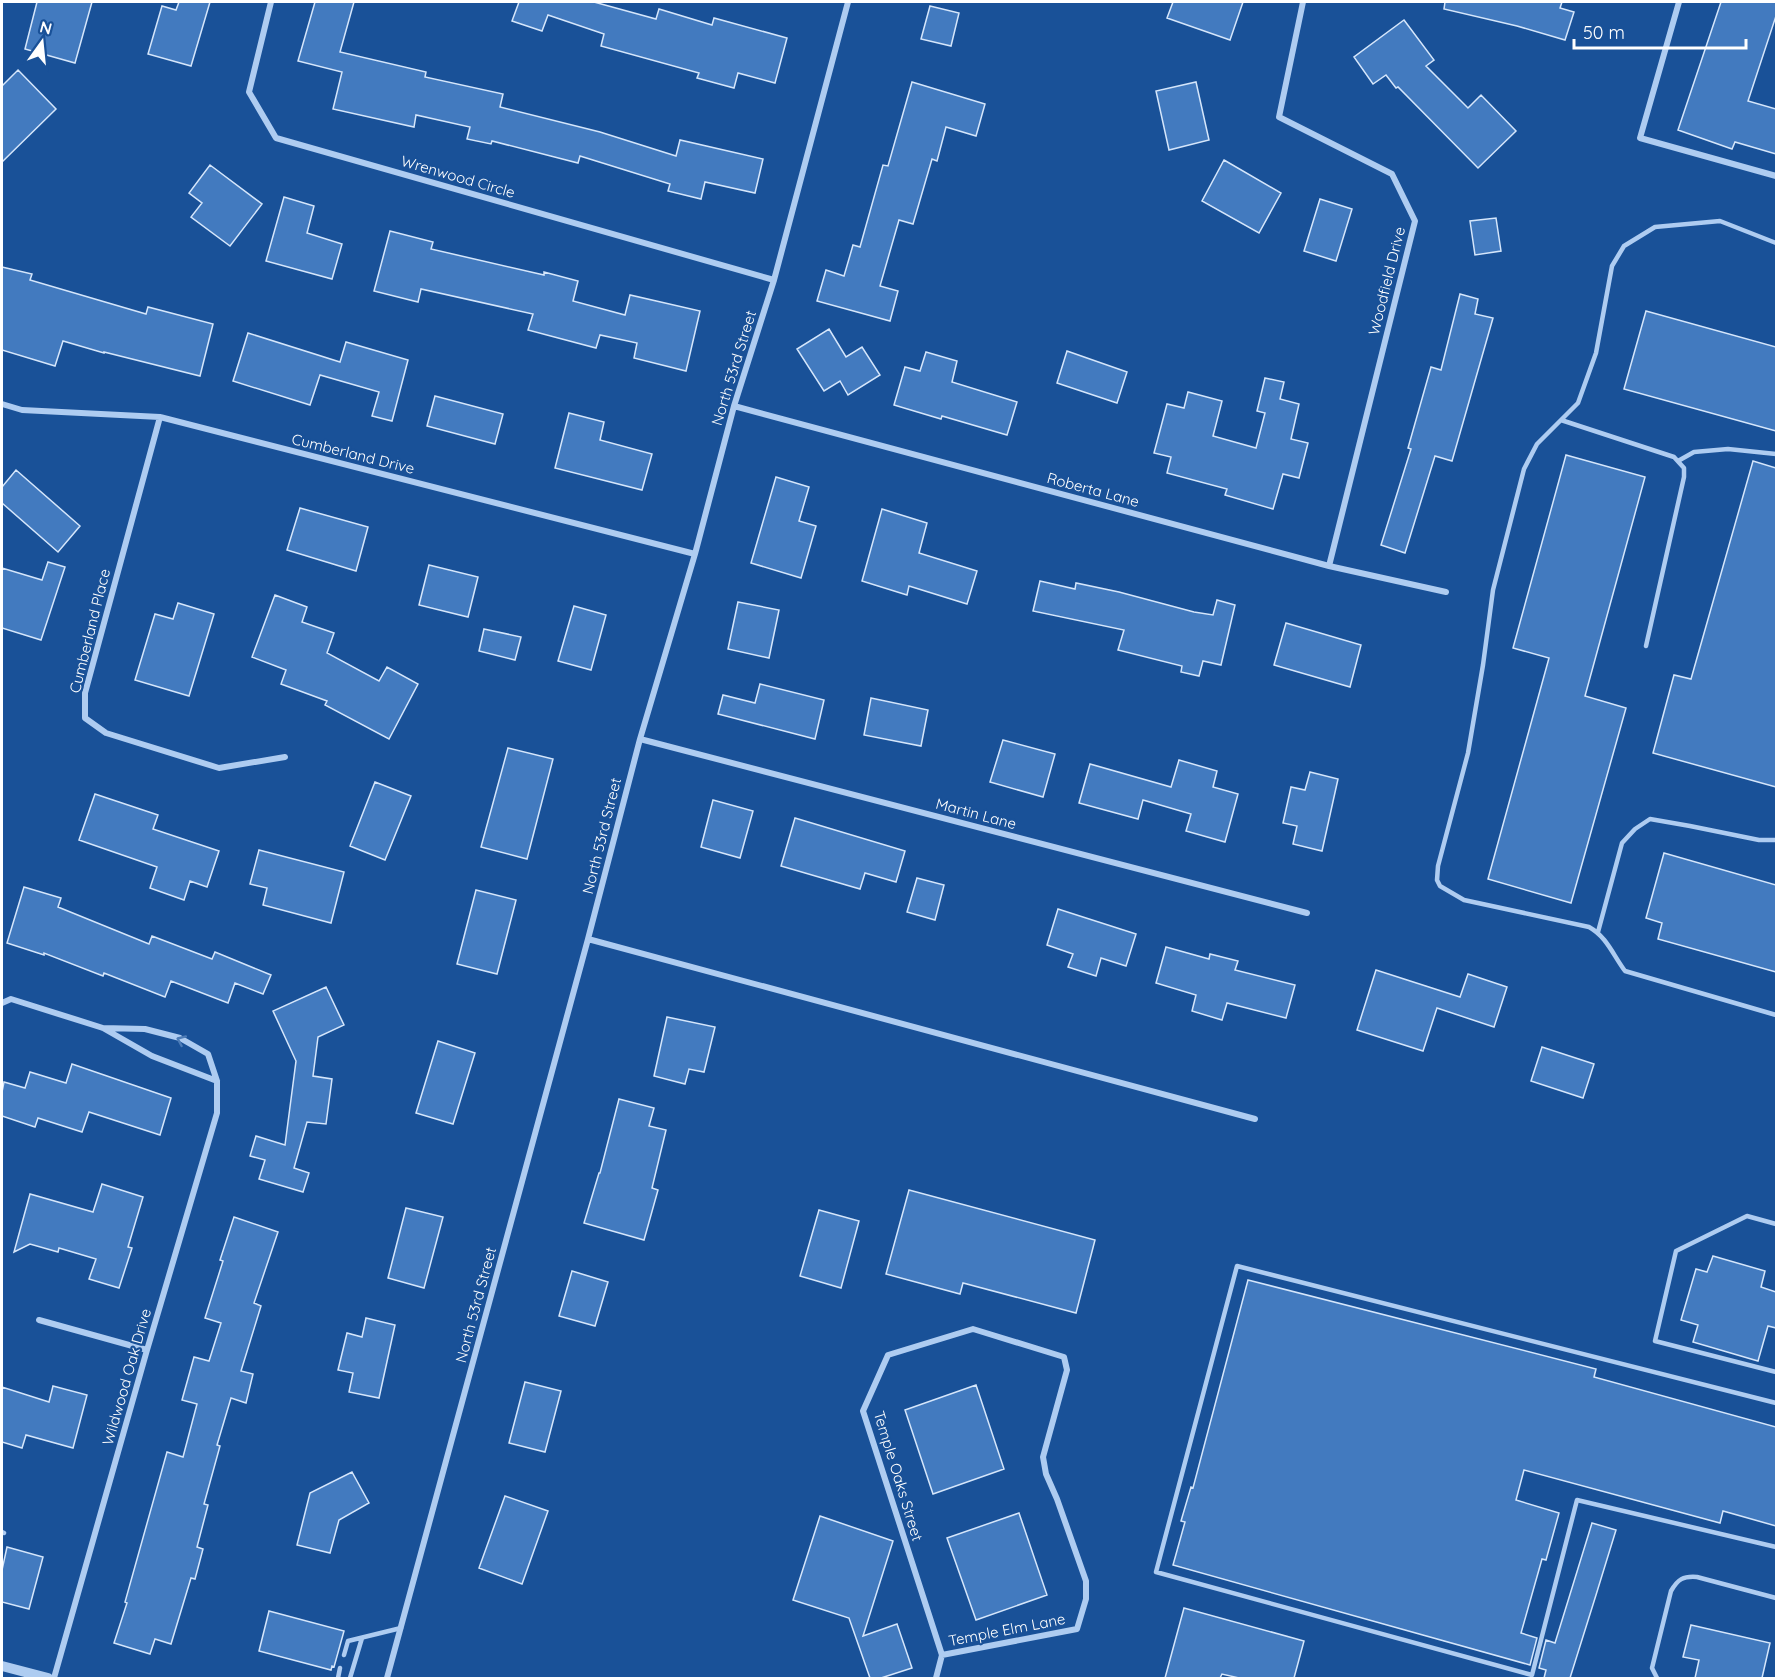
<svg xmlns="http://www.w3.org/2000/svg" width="1778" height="1680" font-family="Quicksand,sans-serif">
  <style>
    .building { fill: #427abf; stroke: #d5e6fb; stroke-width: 1.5 }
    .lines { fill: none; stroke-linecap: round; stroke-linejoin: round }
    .service { stroke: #aeccf1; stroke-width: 4.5 }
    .minor { stroke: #aeccf1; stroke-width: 6 }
    .tertiary { stroke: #aeccf1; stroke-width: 10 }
    .oneway { stroke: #4d7cb7 }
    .labels { text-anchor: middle; stroke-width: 4.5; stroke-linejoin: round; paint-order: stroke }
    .street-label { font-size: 15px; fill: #fff; stroke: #195198 }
  </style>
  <rect width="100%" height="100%" fill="#195198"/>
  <path class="building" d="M 37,2 L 92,2 L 75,63 L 25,49 Z
    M 179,2 L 210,2 L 191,66 L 148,54 L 162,6 L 176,10 Z
    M 315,2 L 354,2 L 340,52 L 426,72 L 425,77 L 503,94 L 500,107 L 600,132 L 676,156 L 680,140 L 763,159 L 755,193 L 705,182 L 701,199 L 668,191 L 670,184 L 580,156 L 578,163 L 492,141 L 491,144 L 467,139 L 470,127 L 416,115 L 414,127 L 333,109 L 342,72 L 298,61 Z
    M 519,2 L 594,2 L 656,19 L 659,9 L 712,25 L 714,18 L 787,38 L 775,83 L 738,73 L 734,88 L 697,78 L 699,73 L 601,46 L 604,34 L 548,15 L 542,31 L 512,21 Z
    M 1173,2 L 1243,2 L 1230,40 L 1167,18 Z
    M 1445,2 L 1562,2 L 1560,8 L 1574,12 L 1565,40 L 1517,26 L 1444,9 Z
    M 1721,2 L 1776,2 L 1776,16 L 1748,101 L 1776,109 L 1776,154 L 1735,142 L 1732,149 L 1678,130 Z
    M 930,6 L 959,13 L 951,46 L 921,39 Z
    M 1404,20 L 1434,60 L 1426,66 L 1468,108 L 1481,95 L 1516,131 L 1478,168 L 1398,87 L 1396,88 L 1386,75 L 1373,84 L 1354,57 Z
    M 18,70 L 56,109 L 2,162 L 2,86 Z
    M 912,82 L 985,104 L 976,136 L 946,127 L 937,161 L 932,159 L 913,224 L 899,220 L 880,286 L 898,291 L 890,321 L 817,301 L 826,270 L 844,276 L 853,245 L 860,247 L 883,165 L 888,166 Z
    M 1196,82 L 1209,140 L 1169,150 L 1156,91 Z
    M 1224,160 L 1281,193 L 1259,233 L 1202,201 Z
    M 210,165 L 262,204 L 230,246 L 191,217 L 202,203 L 189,193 Z
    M 284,197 L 314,206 L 307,233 L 342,244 L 332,279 L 266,261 Z
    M 1320,199 L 1352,209 L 1336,261 L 1304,251 Z
    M 1496,218 L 1501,251 L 1475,255 L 1470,221 Z
    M 390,231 L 433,242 L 431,249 L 544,275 L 544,272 L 578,281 L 573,301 L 625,315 L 630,295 L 700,311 L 686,371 L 634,358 L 637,343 L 600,335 L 596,348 L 528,330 L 533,314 L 421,289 L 418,302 L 374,291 Z
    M 2,267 L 32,274 L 30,280 L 146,314 L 148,307 L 213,324 L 200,376 L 104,352 L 104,353 L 63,341 L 55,366 L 2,350 Z
    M 1460,294 L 1478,299 L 1475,314 L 1493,318 L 1452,461 L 1435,456 L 1405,553 L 1381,545 L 1411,449 L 1408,448 L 1431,367 L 1441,370 Z
    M 1646,311 L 1776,347 L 1776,431 L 1624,389 Z
    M 829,329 L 846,357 L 862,347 L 880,375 L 848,395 L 840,381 L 824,391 L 797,349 Z
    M 248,333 L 340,362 L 346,342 L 408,360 L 392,421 L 372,416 L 379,392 L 320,375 L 310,405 L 233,381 Z
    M 1067,351 L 1127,372 L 1117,403 L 1057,383 Z
    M 926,352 L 957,361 L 952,382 L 1017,402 L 1007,435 L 942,416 L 941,419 L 894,405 L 905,367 L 920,371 Z
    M 1265,378 L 1284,382 L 1280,399 L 1299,404 L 1291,439 L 1308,443 L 1299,478 L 1283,474 L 1273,509 L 1225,495 L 1227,489 L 1167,473 L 1171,457 L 1154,453 L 1167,404 L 1184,408 L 1188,392 L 1222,401 L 1213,436 L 1256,448 L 1265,413 L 1257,411 Z
    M 435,396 L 503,414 L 495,444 L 427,426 Z
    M 569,413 L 604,422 L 600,440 L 652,454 L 642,490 L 555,468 Z
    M 1566,455 L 1645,477 L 1585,696 L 1626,708 L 1571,903 L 1488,879 L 1549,658 L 1513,648 Z
    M 1753,461 L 1776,468 L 1776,787 L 1653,753 L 1674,675 L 1691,679 Z
    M 16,470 L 80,526 L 58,552 L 2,503 L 2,487 Z
    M 776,477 L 809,487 L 799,521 L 816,526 L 801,578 L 751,563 Z
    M 300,508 L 368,527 L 356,571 L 287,550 Z
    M 882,509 L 927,523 L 919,553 L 977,571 L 967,604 L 909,586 L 907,595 L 862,581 Z
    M 48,562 L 65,567 L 41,640 L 2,628 L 2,568 L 42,580 Z
    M 429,565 L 478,577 L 468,617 L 419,605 Z
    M 1040,581 L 1075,589 L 1076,583 L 1119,592 L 1194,612 L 1213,615 L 1217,600 L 1235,605 L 1221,665 L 1203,661 L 1199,676 L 1181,672 L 1182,666 L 1118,650 L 1124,630 L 1033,611 Z
    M 275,595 L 307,607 L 302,622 L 334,633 L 327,653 L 379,681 L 387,667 L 418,684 L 389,739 L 325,705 L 327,701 L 281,684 L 286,670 L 252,657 Z
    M 738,602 L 779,610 L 769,658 L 728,649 Z
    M 178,603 L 214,614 L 189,696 L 135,680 L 155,614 L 173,619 Z
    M 574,606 L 606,615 L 591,670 L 558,661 Z
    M 1286,623 L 1361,645 L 1350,687 L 1274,665 Z
    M 484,629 L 521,637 L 515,660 L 479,651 Z
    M 760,684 L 824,700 L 815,739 L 718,714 L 723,695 L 755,703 Z
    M 871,698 L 928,710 L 921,746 L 864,735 Z
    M 1003,740 L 1055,754 L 1043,797 L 990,782 Z
    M 508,748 L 553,759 L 527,859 L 481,847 Z
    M 1179,760 L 1217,771 L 1213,787 L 1238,794 L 1225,842 L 1186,831 L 1191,814 L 1143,800 L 1138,819 L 1079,803 L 1090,764 L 1171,787 Z
    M 1310,772 L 1338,779 L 1322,851 L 1293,844 L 1297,826 L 1283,823 L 1291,787 L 1305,790 Z
    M 375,782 L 411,796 L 385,860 L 350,846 Z
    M 95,794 L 158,815 L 153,829 L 219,851 L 207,887 L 190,881 L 184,900 L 150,888 L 157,867 L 79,840 Z
    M 713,800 L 753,811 L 740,858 L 701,847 Z
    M 795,818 L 905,851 L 896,882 L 865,873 L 860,889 L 781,866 Z
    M 259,850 L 344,872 L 331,923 L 263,905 L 267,888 L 250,884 Z
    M 1664,853 L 1776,885 L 1776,972 L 1658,939 L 1662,923 L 1646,918 Z
    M 917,878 L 944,885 L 935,920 L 907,912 Z
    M 24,887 L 61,898 L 58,907 L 149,944 L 152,936 L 212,959 L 215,952 L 271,975 L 263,994 L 235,983 L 228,1003 L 171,981 L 165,997 L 104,973 L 103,976 L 44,953 L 44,955 L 7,943 Z
    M 476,890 L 516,900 L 497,974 L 457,964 Z
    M 1058,909 L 1136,934 L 1126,966 L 1101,958 L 1096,976 L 1068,967 L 1073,954 L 1047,945 Z
    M 1166,947 L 1209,959 L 1210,954 L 1238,961 L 1235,970 L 1295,985 L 1286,1018 L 1227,1003 L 1222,1020 L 1192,1011 L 1196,995 L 1156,983 Z
    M 1376,970 L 1460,997 L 1468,974 L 1507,987 L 1494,1027 L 1437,1008 L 1423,1051 L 1357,1030 Z
    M 326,987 L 344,1025 L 318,1037 L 313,1076 L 332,1079 L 326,1124 L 307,1122 L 294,1168 L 309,1173 L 303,1192 L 259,1179 L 265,1160 L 250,1156 L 256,1136 L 285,1145 L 296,1061 L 273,1011 Z
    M 667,1017 L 715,1027 L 704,1072 L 689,1069 L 685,1084 L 654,1076 Z
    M 438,1041 L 475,1053 L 453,1124 L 416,1113 Z
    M 1542,1047 L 1594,1064 L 1583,1098 L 1531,1081 Z
    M 72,1064 L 171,1098 L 160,1135 L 89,1112 L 82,1132 L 38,1118 L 35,1127 L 2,1116 L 2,1092 L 4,1082 L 25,1088 L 30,1072 L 66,1083 Z
    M 619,1099 L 654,1108 L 649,1126 L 666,1130 L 652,1188 L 658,1190 L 644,1240 L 584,1223 L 599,1173 L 600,1173 Z
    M 102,1184 L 143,1197 L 128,1247 L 132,1248 L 119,1288 L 89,1279 L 96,1259 L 59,1248 L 58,1252 L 30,1244 L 14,1252 L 30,1194 L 93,1212 Z
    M 909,1190 L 1095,1240 L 1076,1313 L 963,1283 L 960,1294 L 886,1274 Z
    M 406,1208 L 443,1217 L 424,1288 L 388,1278 Z
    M 819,1210 L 859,1221 L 841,1288 L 800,1276 Z
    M 234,1217 L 278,1232 L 254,1303 L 261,1306 L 241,1371 L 253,1374 L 246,1403 L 231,1398 L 217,1445 L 220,1446 L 204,1504 L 208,1505 L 197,1547 L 203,1549 L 195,1579 L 191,1578 L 171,1644 L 155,1639 L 150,1654 L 114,1643 L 127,1603 L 125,1602 L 167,1452 L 183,1457 L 197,1404 L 182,1400 L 194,1357 L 209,1361 L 221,1323 L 205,1318 L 223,1261 L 220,1260 Z
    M 1713,1256 L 1765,1271 L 1761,1287 L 1776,1292 L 1776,1328 L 1768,1326 L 1758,1361 L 1693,1342 L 1698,1325 L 1681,1320 L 1696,1269 L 1707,1272 Z
    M 572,1271 L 608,1282 L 595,1326 L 559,1316 Z
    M 1248,1280 L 1596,1369 L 1594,1377 L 1776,1427 L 1776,1526 L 1723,1511 L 1720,1523 L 1524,1470 L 1516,1500 L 1559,1513 L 1546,1560 L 1542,1559 L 1521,1633 L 1537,1638 L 1530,1665 L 1173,1565 L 1185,1522 L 1181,1521 L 1191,1487 L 1193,1488 Z
    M 366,1318 L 395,1325 L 379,1398 L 349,1392 L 353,1373 L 338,1370 L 347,1333 L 362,1337 Z
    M 525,1382 L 561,1391 L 545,1452 L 509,1443 Z
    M 976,1385 L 1004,1469 L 933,1494 L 905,1410 Z
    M 53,1386 L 87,1395 L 73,1448 L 26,1435 L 22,1448 L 2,1442 L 2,1387 L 49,1402 Z
    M 352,1472 L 369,1503 L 339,1520 L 330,1553 L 297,1545 L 310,1493 Z
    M 505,1496 L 548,1511 L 522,1584 L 479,1568 Z
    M 1019,1513 L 1047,1595 L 976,1620 L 947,1538 Z
    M 820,1516 L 893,1541 L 863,1636 L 897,1624 L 912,1668 L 881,1678 L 870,1678 L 849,1618 L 793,1600 Z
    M 1592,1523 L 1616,1530 L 1596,1595 L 1570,1678 L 1544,1678 L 1546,1670 L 1539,1668 L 1546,1640 L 1555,1643 Z
    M 7,1547 L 43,1557 L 29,1609 L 2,1602 L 2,1570 Z
    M 1184,1608 L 1304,1641 L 1294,1678 L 1239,1678 L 1222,1674 L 1220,1678 L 1165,1678 Z
    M 269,1611 L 344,1631 L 334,1667 L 332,1666 L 331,1670 L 259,1651 Z
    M 1691,1625 L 1770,1643 L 1762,1678 L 1695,1678 L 1699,1660 L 1683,1657 Z"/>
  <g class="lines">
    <path class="service" d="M 1776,243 L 1720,221 L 1655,227 L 1624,246 L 1612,266 L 1596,353 L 1578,403 L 1537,444 L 1524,469 L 1493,590 L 1483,665 L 1468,753 L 1438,866 L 1437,880 L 1440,886 L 1464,900 L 1589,927 C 1607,937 1613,955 1625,971 L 1776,1015
      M 1561,420 L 1674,457 L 1684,468 L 1684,477 L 1646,646
      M 1678,461 L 1694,452 L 1728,449 L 1776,454
      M 1598,932 L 1622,843 L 1635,829 L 1650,819 L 1690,826 L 1759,840 L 1776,840
      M 1776,1224 L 1747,1216 L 1676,1251 L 1655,1341 L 1776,1372
      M 1776,1403 L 1237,1266 L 1156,1572 L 1532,1675 L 1577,1500 L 1776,1547
      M 2,1532 L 4,1533
      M 344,1655 L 348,1641 L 401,1628
      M 338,1678 L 340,1668
      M 350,1678 L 362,1638
      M 1657,1678 L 1652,1668 L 1671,1591 C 1678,1579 1683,1576 1697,1577 L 1776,1598"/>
    <path class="minor" d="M 271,2 L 249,92 L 276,138 L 774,280
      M 1303,2 L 1279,117 L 1392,174 L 1415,221 L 1329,566
      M 1679,2 L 1640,138 L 1776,176
      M 2,404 L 22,410 L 160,417 L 695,554
      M 734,406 L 1329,566 L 1446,592
      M 160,417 L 85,693 L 85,718 L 106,733 L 219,768 L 285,757
      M 640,739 L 1307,913
      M 588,939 L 1255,1119
      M 2,1003 L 11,999 L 103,1028 L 152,1056 L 217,1081
      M 39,1320 L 147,1350
      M 54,1678 L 147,1350 L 217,1113 L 217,1081 L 208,1054 L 180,1038 L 145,1029 L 103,1028
      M 387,1678 L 588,939 L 640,739 L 695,554 L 734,406 L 774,280 L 848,2
      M 936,1678 L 942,1655 L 863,1411 L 888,1355 L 973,1329 L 1064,1357 L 1067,1370 L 1043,1457 L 1046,1474 L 1057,1499 L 1086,1581 L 1086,1599 L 1077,1629 L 942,1655"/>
    <path class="tertiary" d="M 2,1666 L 48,1678"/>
  </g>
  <defs><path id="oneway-chevron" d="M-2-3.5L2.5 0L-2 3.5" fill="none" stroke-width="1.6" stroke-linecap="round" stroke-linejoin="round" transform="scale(1.5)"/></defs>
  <use class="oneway" href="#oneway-chevron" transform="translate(181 1040) rotate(-156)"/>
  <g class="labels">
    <g class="street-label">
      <text transform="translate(458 177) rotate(16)" y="5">Wrenwood Circle</text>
      <text transform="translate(1387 281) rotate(-76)" y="5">Woodfield Drive</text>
      <text transform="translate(734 368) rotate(-73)" y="5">North 53rd Street</text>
      <text transform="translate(353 454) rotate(14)" y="5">Cumberland Drive</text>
      <text transform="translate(1093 490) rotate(15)" y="5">Roberta Lane</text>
      <text transform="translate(90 631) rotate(-76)" y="5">Cumberland Place</text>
      <text transform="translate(976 814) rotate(15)" y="5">Martin Lane</text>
      <text transform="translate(602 836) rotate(-76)" y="5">North 53rd Street</text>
      <text transform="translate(476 1305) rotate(-75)" y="5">North 53rd Street</text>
      <text transform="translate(127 1377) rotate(-74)" y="5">Wildwood Oak Drive</text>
      <text transform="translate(898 1476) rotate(73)" y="5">Temple Oaks Street</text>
      <text transform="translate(1007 1630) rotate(-11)" y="5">Temple Elm Lane</text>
    </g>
  </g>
  <rect width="1778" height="1680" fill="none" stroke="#ffffff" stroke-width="6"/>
  <g transform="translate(42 42) rotate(15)" stroke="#195198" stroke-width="4.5" paint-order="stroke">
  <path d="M0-4.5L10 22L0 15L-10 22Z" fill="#ffffff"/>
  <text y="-9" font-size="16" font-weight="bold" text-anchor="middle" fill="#ffffff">N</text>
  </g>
  <path d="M1574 39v9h172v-9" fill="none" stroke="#ffffff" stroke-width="3"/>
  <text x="1583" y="39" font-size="18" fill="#ffffff" stroke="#195198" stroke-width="4.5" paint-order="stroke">50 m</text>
</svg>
